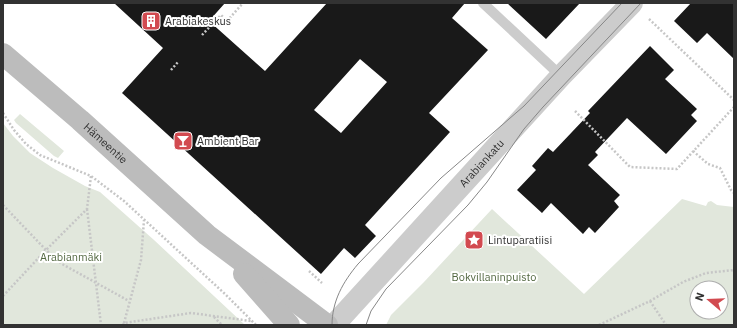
<svg xmlns="http://www.w3.org/2000/svg" width="737" height="328" font-family="'IBM Plex Sans',sans-serif">
  <style>
    .green { fill: #e1e7dc; fill-rule: evenodd }
    .building { fill: #191919; fill-rule: evenodd }
    .lines { fill: none; stroke-linecap: round; stroke-linejoin: round }
    .path { stroke: #c6c6c6; stroke-width: 2.5; stroke-dasharray: 2 2; stroke-linecap: butt }
    .service { stroke: #ccc; stroke-width: 10 }
    .tertiary { stroke: #ccc; stroke-width: 22 }
    .secondary { stroke: #bcbcbc; stroke-width: 22 }
    .tram { stroke: #878787; stroke-width: 1 }
    .labels { text-anchor: middle; stroke-width: 4; stroke-linejoin: round; paint-order: stroke }
    .poi-label { font-size: 11px; fill: #323232; stroke: #fff; text-anchor: start }
    .street-label { font-size: 11px; fill: #323232; stroke: #fff }
    .park-label { font-size: 11px; fill: #546943; stroke: #fff }
  </style>
  <rect width="100%" height="100%" fill="#fff"/>
  <path class="green" d="M 20,114 L 64,151 L 58,158 L 54,156 L 16,123 L 14,120 Z
    M 3,123 L 13,136 L 30,153 L 53,168 L 85,186 L 100,192 L 154,240 L 245,325 L 3,325 Z
    M 682,199 L 706,206 L 708,202 L 711,201 L 717,205 L 734,207 L 734,325 L 386,325 L 391,315 L 424,282 L 492,209 L 584,294 ZM 697,288 L 721,288 L 721,312 L 697,312 Z"/>
  <path class="building" d="M 114,3 L 225,3 L 209,21 L 265,71 L 327,3 L 465,3 L 452,18 L 488,50 L 429,113 L 450,132 L 365,225 L 376,236 L 355,258 L 344,248 L 321,274 L 122,93 L 163,48 ZM 360,59 L 387,82 L 341,133 L 314,110 Z
    M 507,3 L 580,3 L 546,39 Z
    M 691,3 L 734,3 L 734,59 L 707,33 L 697,43 L 674,21 Z
    M 650,46 L 674,70 L 665,79 L 697,109 L 691,115 L 697,121 L 666,154 L 627,118 L 595,152 L 598,155 L 588,165 L 620,195 L 614,201 L 619,207 L 595,233 L 589,227 L 583,234 L 551,203 L 542,213 L 517,190 L 536,170 L 532,166 L 548,148 L 553,152 L 590,113 L 588,111 Z"/>
  <g class="lines">
    <path class="path" d="M 649,19 L 734,100
      M 202,35 L 221,15 L 227,21 L 243,3
      M 171,70 L 178,62
      M 575,111 L 630,167 L 677,169 L 734,107
      M 3,113 L 14,130 L 26,144 L 40,155 L 91,176 L 124,201 L 225,294 L 256,325
      M 693,151 L 708,164 L 720,168 L 731,190 L 734,193
      M 3,205 L 46,250 L 62,264 L 129,301
      M 87,209 L 101,325
      M 309,271 L 322,283
      M 3,296 L 46,250 L 87,209 L 91,176
      M 650,301 L 666,325
      M 214,317 L 222,325
      M 124,323 L 141,260 L 144,220
      M 123,325 L 124,323 L 191,313 L 251,321
      M 599,325 L 650,301 L 683,282 L 706,273 L 734,270"/>
    <path class="service" d="M 483,3 L 561,76"/>
    <path class="tertiary" id="s1" d="M 334,325 L 561,76 L 632,3"/>
    <g class="secondary">
      <path id="s2" d="M 3,54 L 80,120 L 207,235 L 327,325"/>
      <path d="M 244,274 L 289,325"/>
    </g>
    <path class="tram" d="M 332,325 C 332,301 343,282 358,264 L 441,178 L 524,106 L 622,3
      M 366,325 L 371,311 L 386,289 L 468,205 L 487,182 L 524,129 L 543,107 L 641,3"/>
  </g>
  <defs>
    <symbol id="building-square" viewBox="-11 -11 22 22"><rect x="-9" y="-9" width="18" height="18" rx="4" fill="#d24a50" stroke="#fff"/><path d="M-4-6H4V6H1V3H-1V6H-4ZM-2.5-4.3h1.7v1.8h-1.7ZM.8-4.3h1.7v1.8H.8ZM-2.5-1h1.7V.8h-1.7ZM.8-1h1.7V.8H.8Z" fill="#fff"/></symbol>
    <symbol id="bar-square" viewBox="-11 -11 22 22"><rect x="-9" y="-9" width="18" height="18" rx="4" fill="#d24a50" stroke="#fff"/><path d="M-6-5H6L.8 .8V4.5H3.5V6h-7V4.5H-.8V.8Z" fill="#fff"/></symbol>
    <symbol id="sight-square" viewBox="-11 -11 22 22"><rect x="-9" y="-9" width="18" height="18" rx="4" fill="#d24a50" stroke="#fff"/><path d="M0-6L1.8-2.2L6-1.7L2.9 1.2L3.7 5.4L0 3.3L-3.7 5.4L-2.9 1.2L-6-1.7L-1.8-2.2Z" fill="#fff"/></symbol>
  </defs>
  <g fill-rule="evenodd">
    <use href="#building-square" x="140" y="10" width="22" height="22"/>
    <use href="#bar-square" x="172" y="130" width="22" height="22"/>
    <use href="#sight-square" x="463" y="229" width="22" height="22"/>
  </g>
  <g class="labels">
    <g class="poi-label">
      <text x="165" y="25">Arabiakeskus</text>
      <text x="197" y="145">Ambient Bar</text>
      <text x="488" y="244">Lintuparatiisi</text>
    </g>
    <g class="street-label">
      <text dy="4" stroke="none"><textPath href="#s2" startOffset="136">Hämeentie</textPath></text>
      <text dy="4" stroke="none"><textPath href="#s1" startOffset="219">Arabiankatu</textPath></text>
    </g>
    <g class="park-label">
      <text x="71" y="261">Arabianmäki</text>
      <text x="494" y="281">Bokvillaninpuisto</text>
    </g>
  </g>
  <rect width="737" height="328" fill="none" stroke="#323232" stroke-width="8"/>
  <g transform="translate(709 300) rotate(289)"><circle r="19" fill="#ffffff" stroke="#adadad"/>
  <path d="M0-3L7 15L0 10L-7 15Z" fill="#d24a50"/>
  <text y="-6" font-size="11" font-weight="bold" text-anchor="middle" fill="#323232">N</text>
  </g>
</svg>
